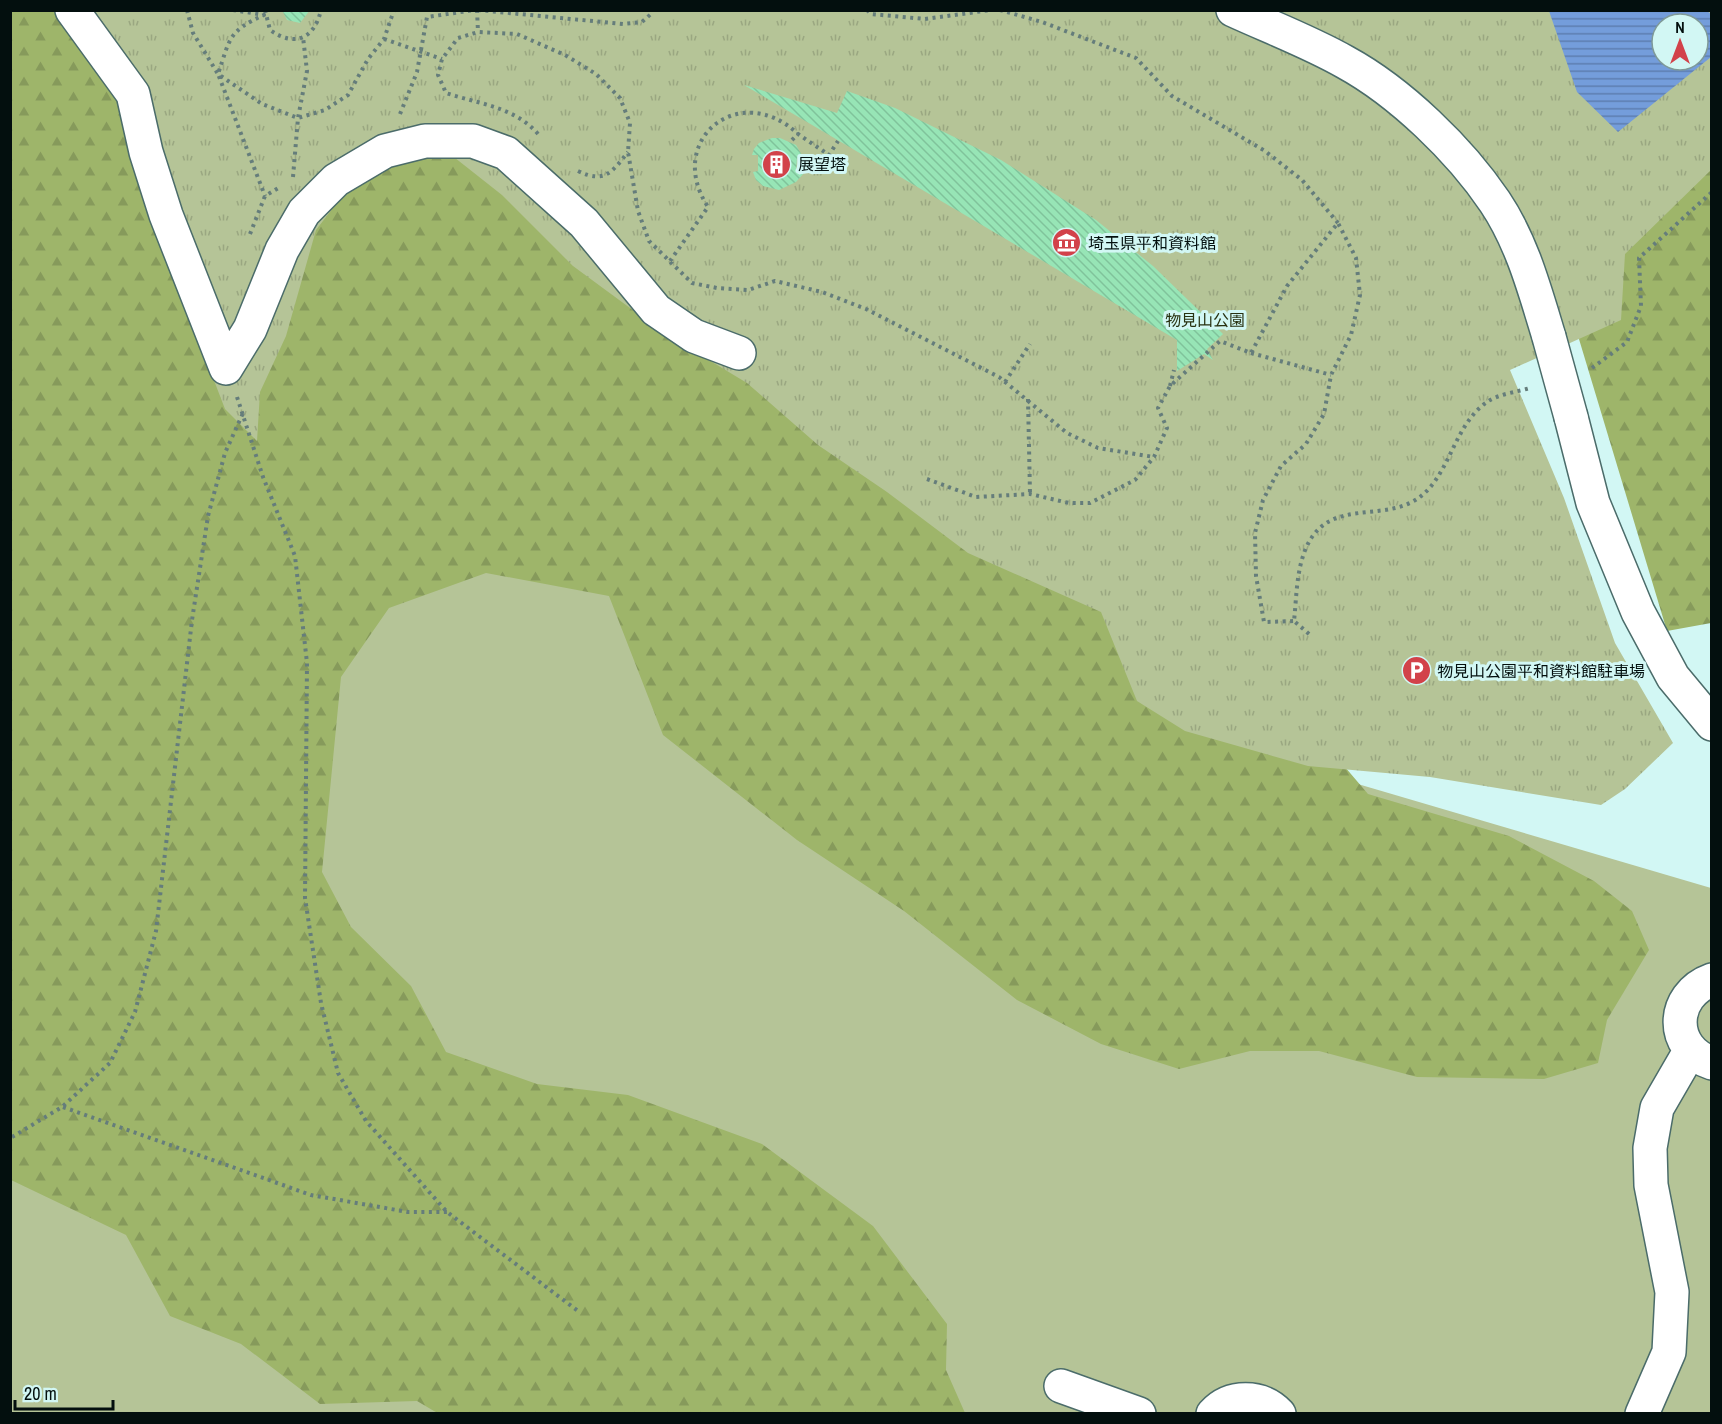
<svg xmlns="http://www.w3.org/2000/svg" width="1722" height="1424" font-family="'Archivo Narrow','Noto Sans JP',sans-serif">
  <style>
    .green { fill: #b5c497 }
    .forest { fill: url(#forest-firs); fill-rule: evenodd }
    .park { fill: url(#park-tufts); fill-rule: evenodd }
    .water { fill: url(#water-rules); fill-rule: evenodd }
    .building { fill: url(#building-back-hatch) }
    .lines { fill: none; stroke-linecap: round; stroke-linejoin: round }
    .minor-casing { stroke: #4b6c6a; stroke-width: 36 }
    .path { stroke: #657d7b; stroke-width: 4; stroke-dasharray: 3 4.5; stroke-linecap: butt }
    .minor { stroke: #fff; stroke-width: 33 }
    .minor-bridge-casing { stroke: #4b6c6a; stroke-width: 36; stroke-linecap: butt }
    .minor-bridge { stroke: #fff; stroke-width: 33 }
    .labels { text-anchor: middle; stroke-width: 6; stroke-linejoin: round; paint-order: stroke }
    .poi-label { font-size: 16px; fill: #030f0e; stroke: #d2f7f4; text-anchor: start }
    .park-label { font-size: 16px; fill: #283111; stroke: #d2f7f4 }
  </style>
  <defs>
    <pattern id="forest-firs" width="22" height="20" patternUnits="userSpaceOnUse" patternTransform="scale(1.5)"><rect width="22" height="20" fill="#9eb56a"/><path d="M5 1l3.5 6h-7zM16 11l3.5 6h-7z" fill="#869a5b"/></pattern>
    <pattern id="park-tufts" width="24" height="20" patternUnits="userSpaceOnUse" patternTransform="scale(1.5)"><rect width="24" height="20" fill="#b5c497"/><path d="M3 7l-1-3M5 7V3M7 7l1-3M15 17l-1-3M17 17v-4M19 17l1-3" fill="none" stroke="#9aa781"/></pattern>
    <pattern id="water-rules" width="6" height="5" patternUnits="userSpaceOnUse" patternTransform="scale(1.5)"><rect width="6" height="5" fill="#749ddb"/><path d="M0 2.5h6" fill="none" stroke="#5d7eb0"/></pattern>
    <pattern id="building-back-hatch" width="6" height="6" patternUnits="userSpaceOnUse" patternTransform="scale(1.5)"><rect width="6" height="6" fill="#97e5b6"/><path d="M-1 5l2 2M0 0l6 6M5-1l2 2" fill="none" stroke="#80c39b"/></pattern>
  </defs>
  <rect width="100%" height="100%" fill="#d2f7f4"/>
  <path class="green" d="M 339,484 L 1711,888 L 1711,1413 L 11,1413 L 10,1126 Z"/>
  <path class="forest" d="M 10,11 L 1711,11 L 1711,623 L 1667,631 L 1566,296 L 1471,362 L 1275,685 L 1368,794 L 1509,836 L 1594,881 L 1632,911 L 1649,950 L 1607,1020 L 1598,1063 L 1544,1079 L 1417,1077 L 1319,1051 L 1250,1051 L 1179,1069 L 1101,1044 L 1017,1000 L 904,911 L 797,840 L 663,735 L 609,596 L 486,573 L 389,608 L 341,677 L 322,872 L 351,927 L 411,986 L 446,1052 L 537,1084 L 628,1095 L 762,1144 L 873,1226 L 947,1324 L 946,1370 L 965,1413 L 439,1414 L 417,1401 L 320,1404 L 241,1344 L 170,1316 L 126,1235 L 11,1180 ZM 1662,24 L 1698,24 L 1698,60 L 1662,60 Z"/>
  <path class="park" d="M 62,11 L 1711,11 L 1711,170 L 1625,254 L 1621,320 L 1510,370 L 1564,498 L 1615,643 L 1673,743 L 1625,789 L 1601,805 L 1430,777 L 1308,766 L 1185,731 L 1137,701 L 1101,612 L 968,553 L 887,492 L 818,445 L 747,383 L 664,333 L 573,266 L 502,195 L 445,150 L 390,157 L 356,178 L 316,230 L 286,336 L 260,392 L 257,441 L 225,409 L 180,292 L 131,118 ZM 1662,24 L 1698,24 L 1698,60 L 1662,60 Z"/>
  <path class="water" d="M 1549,11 L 1707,11 L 1711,14 L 1711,57 L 1618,132 L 1577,92 ZM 1662,24 L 1698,24 L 1698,60 L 1662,60 Z"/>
  <path class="building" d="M 282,10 L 310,10 L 300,23 L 287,20 Z
    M 744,85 L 837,113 L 847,91 L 895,108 L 1001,160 L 1096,220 L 1153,266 L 1223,334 L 1207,349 L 1213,360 L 1204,354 L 1177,371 L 1177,340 Z
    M 772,138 L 780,138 L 796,145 L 803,157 L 797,158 L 796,173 L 804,173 L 796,182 L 779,190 L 763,186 L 756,180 L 753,172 L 758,171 L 758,155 L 752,155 L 754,149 L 759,143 Z"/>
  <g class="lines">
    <defs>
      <path id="minor" d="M 72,10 L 133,94 L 146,152 L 166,215 L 226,368 L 250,329 L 282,250 L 304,212 L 336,180 L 385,151 L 425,141 L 473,141 L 506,153 L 584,223 L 656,310 L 694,336 L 739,353
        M 1233,10 C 1270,27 1310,42 1345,62 C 1400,92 1460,150 1495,202 C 1522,242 1535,291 1549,337
        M 1571,417 L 1593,503 L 1638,612 L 1673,677 L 1712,724
        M 1712,980 C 1670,995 1669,1049 1712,1063
        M 1061,1386 L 1139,1414
        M 1213,1414 C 1230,1395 1261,1395 1279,1414
        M 1642,1414 L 1669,1352 L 1672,1292 L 1651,1185 L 1650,1148 L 1657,1108 L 1690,1051"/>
    </defs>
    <use href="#minor" class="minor-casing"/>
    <path class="path" d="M 187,10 L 193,33 L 218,74 L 262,104 L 298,118 L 325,110 L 348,95 L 368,59 L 384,39 L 394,10
      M 233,10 L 264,15 C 228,31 230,39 218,74 L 265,196
      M 265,10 L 270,30 C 294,47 314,40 321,10
      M 477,10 L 478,32
      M 478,10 L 623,24 L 642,22 L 651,14 L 651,10
      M 867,10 L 871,14 L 925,19 L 991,10
      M 1000,10 L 1042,22 L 1136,58 L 1172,96 L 1265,151 L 1302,180 L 1338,223
      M 384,39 L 442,59
      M 400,114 L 417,72 L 427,17 L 475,10
      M 538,134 C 515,107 479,104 446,93 L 438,75 L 442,59 L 458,38 L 478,32 L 517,34 L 565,55 L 596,74 L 620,98 L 630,123 L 628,152 L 638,211 L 649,241 L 692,283 L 717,288 L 748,290 L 775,281 L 822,292 L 866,309 L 999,377 L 1067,433 L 1098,448 L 1154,457
      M 792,140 L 798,134 L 829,155 L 838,141
      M 578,171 C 605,184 612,172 628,152
      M 293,177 L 298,118 L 307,71 L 303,37
      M 250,234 L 265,196 L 280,187
      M 670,261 L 708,207 C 664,140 740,79 798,134
      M 1251,353 L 1331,375
      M 1592,368 L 1627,342 L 1641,306 L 1639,258 L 1712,192
      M 1005,382 L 1030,344
      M 1170,386 L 1174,370
      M 237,397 L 263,477 L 295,556 L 307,663 L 305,898 L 321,1003 L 338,1073 L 366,1121 L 447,1212 L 578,1311
      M 1028,399 L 1030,494
      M 927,479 L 976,497 L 1030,494 L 1069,503 L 1090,503 L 1135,480 L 1154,457 L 1167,428 L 1158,408 L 1170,386 L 1220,341 L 1251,353 L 1287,286 L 1338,223 L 1356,258 L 1360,295 L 1351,335 L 1331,375 L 1324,414 L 1306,444 L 1281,466 L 1263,500 L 1255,533 L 1256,576 L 1264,622 L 1294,621
      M 1309,634 L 1294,621 C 1297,594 1296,561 1312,537 C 1335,503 1379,519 1412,502 C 1450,482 1451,427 1487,402 C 1498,394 1517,392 1530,388
      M 63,1107 L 311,1195 L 408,1212 L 447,1212
      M 12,1137 L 62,1107 L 110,1063 L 135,1012 L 156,931 L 192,620 L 208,516 L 225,453 L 243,413"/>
    <use href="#minor" class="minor"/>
    <defs>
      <path id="minor-bridge" d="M 1549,337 L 1571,417"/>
    </defs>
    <use href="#minor-bridge" class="minor-bridge-casing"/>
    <use href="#minor-bridge" class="minor-bridge"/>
  </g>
  <defs>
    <symbol id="building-disc" viewBox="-11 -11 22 22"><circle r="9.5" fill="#d2424a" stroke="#d2f7f4"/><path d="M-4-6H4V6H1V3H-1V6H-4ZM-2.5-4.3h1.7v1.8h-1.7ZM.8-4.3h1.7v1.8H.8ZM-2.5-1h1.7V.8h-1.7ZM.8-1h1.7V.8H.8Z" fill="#fff"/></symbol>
    <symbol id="museum-disc" viewBox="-11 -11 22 22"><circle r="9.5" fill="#d2424a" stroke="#d2f7f4"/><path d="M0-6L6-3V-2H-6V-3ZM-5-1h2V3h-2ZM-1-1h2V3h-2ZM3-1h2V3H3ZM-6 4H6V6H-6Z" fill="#fff"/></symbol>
    <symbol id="parking-disc" viewBox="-11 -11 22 22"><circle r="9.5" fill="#d2424a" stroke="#d2f7f4"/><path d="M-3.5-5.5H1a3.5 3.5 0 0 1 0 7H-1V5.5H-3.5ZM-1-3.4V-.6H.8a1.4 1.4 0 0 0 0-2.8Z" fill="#fff"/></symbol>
  </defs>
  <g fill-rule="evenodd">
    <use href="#building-disc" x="760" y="148" width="33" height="33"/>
    <use href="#museum-disc" x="1050" y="226" width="33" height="33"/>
    <use href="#parking-disc" x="1400" y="654" width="33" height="33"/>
  </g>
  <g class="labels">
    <g class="poi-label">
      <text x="798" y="170">展望塔</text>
      <text x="1088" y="249">埼玉県平和資料館</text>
      <text x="1437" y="677">物見山公園平和資料館駐車場</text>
    </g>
    <g class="park-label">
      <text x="1205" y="326">物見山公園</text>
    </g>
  </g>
  <rect width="1722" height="1424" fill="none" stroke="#030f0e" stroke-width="24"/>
  <g transform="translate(1680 42)"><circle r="28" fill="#d2f7f4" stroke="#7f9a98" stroke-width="1.5"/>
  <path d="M0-4.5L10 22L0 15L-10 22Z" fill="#d2424a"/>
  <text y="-9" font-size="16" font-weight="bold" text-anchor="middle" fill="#030f0e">N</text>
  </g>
  <path d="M15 1400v9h98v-9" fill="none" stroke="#030f0e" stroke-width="3"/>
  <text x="24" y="1400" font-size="18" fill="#030f0e" stroke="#d2f7f4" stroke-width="4.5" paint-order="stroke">20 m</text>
</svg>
